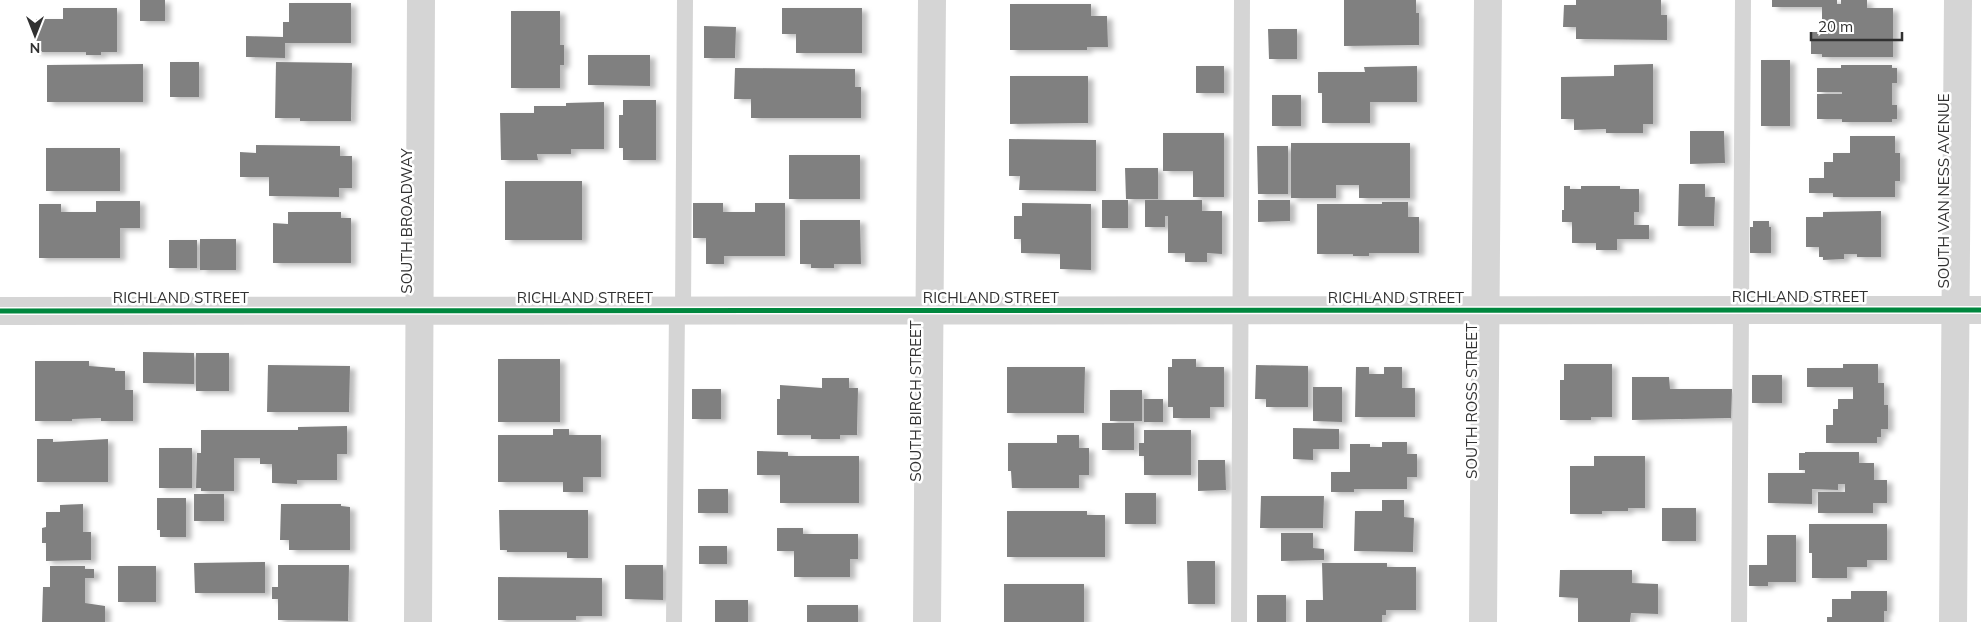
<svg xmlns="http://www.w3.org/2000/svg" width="1981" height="622" font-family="Mulish,sans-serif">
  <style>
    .building { fill: #808080; filter: url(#shadow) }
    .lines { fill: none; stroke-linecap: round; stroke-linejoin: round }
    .service { stroke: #d5d5d5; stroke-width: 16 }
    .minor { stroke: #d5d5d5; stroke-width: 28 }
    .tertiary { stroke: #d5d5d5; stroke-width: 28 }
    .cycleway-casing { stroke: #fff; stroke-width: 8 }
    .cycleway { stroke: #00873e; stroke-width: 5 }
    .labels { text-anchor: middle; stroke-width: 5; stroke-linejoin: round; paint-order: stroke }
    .street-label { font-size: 15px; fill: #313131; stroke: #fff }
  </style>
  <defs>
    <filter id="shadow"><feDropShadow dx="5.5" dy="3" stdDeviation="2.5" flood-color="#0004"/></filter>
  </defs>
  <rect width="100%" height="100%" fill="#fff"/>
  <path class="building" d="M 140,0 L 165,0 L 165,21 L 140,21 Z
    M 1344,0 L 1416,0 L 1416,13 L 1419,13 L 1419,45 L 1344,46 Z
    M 1576,0 L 1661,0 L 1661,15 L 1667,15 L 1667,40 L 1576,39 L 1576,27 L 1563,27 L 1564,5 L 1576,5 Z
    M 1772,0 L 1837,0 L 1837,4 L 1841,4 L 1841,0 L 1867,0 L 1867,8 L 1893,8 L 1893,57 L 1822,57 L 1822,54 L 1811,54 L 1811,32 L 1822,32 L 1822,7 L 1772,7 Z
    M 289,3 L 351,3 L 351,43 L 285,43 L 285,58 L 246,57 L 246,36 L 283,37 L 283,22 L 289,22 Z
    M 1010,4 L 1091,4 L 1091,16 L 1107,16 L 1108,47 L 1087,47 L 1087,50 L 1010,50 Z
    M 63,8 L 117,8 L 117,52 L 101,52 L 101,55 L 86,55 L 86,52 L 35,52 L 36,19 L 63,19 Z
    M 782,8 L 862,8 L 862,53 L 796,53 L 796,34 L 782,34 Z
    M 511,11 L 560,11 L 560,45 L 564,45 L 564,65 L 560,65 L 560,88 L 511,88 Z
    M 704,26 L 736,27 L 735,58 L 704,58 Z
    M 1268,29 L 1297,29 L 1297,59 L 1269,59 Z
    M 588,55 L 650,55 L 650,86 L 588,85 Z
    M 1761,60 L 1790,60 L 1790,126 L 1761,126 Z
    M 170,62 L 199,62 L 199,97 L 170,97 Z
    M 276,62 L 352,63 L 351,121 L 300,121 L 300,118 L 275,118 Z
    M 143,64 L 143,102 L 47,102 L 47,65 Z
    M 1653,64 L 1653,124 L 1643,124 L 1643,133 L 1606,133 L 1606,129 L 1574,130 L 1574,119 L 1561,119 L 1561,77 L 1614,76 L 1614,65 Z
    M 1841,65 L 1892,65 L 1892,68 L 1897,68 L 1897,83 L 1892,83 L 1892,105 L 1897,105 L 1897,119 L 1892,119 L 1892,122 L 1842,122 L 1842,119 L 1817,119 L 1817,94 L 1842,94 L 1842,92 L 1817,92 L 1817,68 L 1841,68 Z
    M 1196,66 L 1224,66 L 1224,93 L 1196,93 Z
    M 1417,66 L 1417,102 L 1370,102 L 1370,123 L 1322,123 L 1322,93 L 1318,93 L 1318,72 L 1365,72 L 1364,67 Z
    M 735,68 L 855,69 L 855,87 L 861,87 L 861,118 L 751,118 L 751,99 L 734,99 Z
    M 1010,76 L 1088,76 L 1088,123 L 1010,124 Z
    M 1272,95 L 1301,95 L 1301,126 L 1272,126 Z
    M 623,100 L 656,100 L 656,160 L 623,160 L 623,148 L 619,148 L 619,115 L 623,115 Z
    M 604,102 L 604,149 L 571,149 L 571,154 L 537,154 L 538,160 L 501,160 L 500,113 L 534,113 L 534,106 L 566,106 L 566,103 Z
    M 1690,131 L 1724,131 L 1725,163 L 1690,164 Z
    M 1163,133 L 1224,133 L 1224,197 L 1193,197 L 1193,171 L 1163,171 Z
    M 1850,136 L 1895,136 L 1895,153 L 1900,153 L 1900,181 L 1895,181 L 1895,197 L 1833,197 L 1833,193 L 1809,193 L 1809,178 L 1824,178 L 1824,162 L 1833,162 L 1833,153 L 1850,153 Z
    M 1009,139 L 1096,140 L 1096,191 L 1019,190 L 1020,176 L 1009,176 Z
    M 1291,143 L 1410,143 L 1410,198 L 1359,198 L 1359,185 L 1336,185 L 1336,198 L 1291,198 Z
    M 256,145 L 340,146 L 340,156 L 352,156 L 352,188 L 339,188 L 339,197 L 269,196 L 269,177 L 240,177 L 240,152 L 256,153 Z
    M 1257,146 L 1288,146 L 1288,194 L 1258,194 Z
    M 46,148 L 120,148 L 120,191 L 46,191 Z
    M 789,155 L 860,155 L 860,199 L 789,199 Z
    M 1125,168 L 1158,168 L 1158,199 L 1126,199 Z
    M 505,181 L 582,181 L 582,240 L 505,240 Z
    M 1679,184 L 1705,184 L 1705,197 L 1715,197 L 1714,226 L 1678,226 Z
    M 1564,186 L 1570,186 L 1570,189 L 1581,189 L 1581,186 L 1620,186 L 1620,189 L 1639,189 L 1639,212 L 1634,212 L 1634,225 L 1649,225 L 1649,239 L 1617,239 L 1617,250 L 1596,250 L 1596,243 L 1572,243 L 1572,222 L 1562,222 L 1562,210 L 1564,210 Z
    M 1102,200 L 1128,200 L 1128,228 L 1102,228 Z
    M 1145,200 L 1202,200 L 1202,211 L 1222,211 L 1222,254 L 1207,253 L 1207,262 L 1185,262 L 1185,253 L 1168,253 L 1168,216 L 1165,216 L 1165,227 L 1145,227 Z
    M 1258,200 L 1290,200 L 1290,221 L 1258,222 Z
    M 96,201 L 140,201 L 140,228 L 120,228 L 120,258 L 39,258 L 39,204 L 61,204 L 61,212 L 96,212 Z
    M 1382,202 L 1408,202 L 1408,217 L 1419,217 L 1419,253 L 1369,253 L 1369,256 L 1353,256 L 1353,254 L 1317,254 L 1317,204 L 1382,204 Z
    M 693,203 L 723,203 L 723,212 L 755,212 L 755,203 L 785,203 L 785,256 L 724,256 L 724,264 L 706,264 L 706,238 L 693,238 Z
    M 1022,203 L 1091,204 L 1091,270 L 1060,269 L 1060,254 L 1021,253 L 1021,239 L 1014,239 L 1014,216 L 1022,216 Z
    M 1881,211 L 1881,257 L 1857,257 L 1857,254 L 1844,254 L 1844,259 L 1823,260 L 1823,257 L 1819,257 L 1819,247 L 1806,247 L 1806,217 L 1823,217 L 1823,212 Z
    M 288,212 L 341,212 L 341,218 L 351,218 L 351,263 L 273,263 L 273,223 L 288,224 Z
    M 800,220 L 860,220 L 861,264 L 834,264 L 834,268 L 811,268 L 811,264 L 800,264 Z
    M 1753,221 L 1769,221 L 1769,227 L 1771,227 L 1771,253 L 1750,253 L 1750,227 L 1753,227 Z
    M 200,239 L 236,239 L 236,270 L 200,270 Z
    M 169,240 L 197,240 L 197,268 L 169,268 Z
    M 143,352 L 194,353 L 194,384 L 143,383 Z
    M 196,353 L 229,353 L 229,391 L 196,391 Z
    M 498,359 L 560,359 L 560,422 L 498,422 Z
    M 1172,359 L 1196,359 L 1196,367 L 1224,367 L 1224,407 L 1210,407 L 1210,418 L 1173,418 L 1173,407 L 1168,407 L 1168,367 L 1172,367 Z
    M 35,361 L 89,361 L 89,366 L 115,368 L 115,371 L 125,371 L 125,390 L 133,390 L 133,421 L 101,421 L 101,418 L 72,419 L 72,421 L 35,421 Z
    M 1564,364 L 1612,364 L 1612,417 L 1591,417 L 1591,420 L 1560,420 L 1560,380 L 1564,380 Z
    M 1843,364 L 1878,364 L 1878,383 L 1884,383 L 1884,405 L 1888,405 L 1888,429 L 1881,429 L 1881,437 L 1877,437 L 1877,443 L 1826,443 L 1826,425 L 1833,425 L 1833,409 L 1838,409 L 1838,399 L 1853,399 L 1853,387 L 1807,387 L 1807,368 L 1843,368 Z
    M 268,365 L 350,366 L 349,412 L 267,412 Z
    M 1256,365 L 1308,366 L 1308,407 L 1266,407 L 1266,399 L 1255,399 Z
    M 1007,367 L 1085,367 L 1084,413 L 1007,413 Z
    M 1356,367 L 1369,367 L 1369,374 L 1384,374 L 1384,367 L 1402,367 L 1402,388 L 1415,388 L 1415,417 L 1355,417 Z
    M 1752,375 L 1782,375 L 1782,403 L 1752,403 Z
    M 1632,377 L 1669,377 L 1670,389 L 1732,389 L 1731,418 L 1632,420 Z
    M 822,378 L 849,378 L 849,388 L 858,388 L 857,435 L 840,435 L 840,439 L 811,439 L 811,435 L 777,435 L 777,399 L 780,399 L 780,385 L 822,388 Z
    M 1313,387 L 1342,387 L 1342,422 L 1313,421 Z
    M 692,389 L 721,389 L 721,419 L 692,419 Z
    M 1110,390 L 1142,390 L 1142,421 L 1110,421 Z
    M 1144,399 L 1163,399 L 1163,422 L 1144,422 Z
    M 1102,423 L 1134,423 L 1134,450 L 1102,450 Z
    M 347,426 L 347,454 L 337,454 L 337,480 L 297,480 L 297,484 L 272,483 L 272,464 L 260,464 L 260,458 L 234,458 L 234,491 L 201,491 L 201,488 L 196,488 L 197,453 L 201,453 L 201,430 L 298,430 L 298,427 Z
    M 1293,428 L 1339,429 L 1339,449 L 1313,449 L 1313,460 L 1293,459 Z
    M 553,429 L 569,429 L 569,435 L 601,435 L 601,477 L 583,477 L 583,492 L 563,492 L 563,482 L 498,482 L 498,435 L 553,435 Z
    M 1144,430 L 1191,430 L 1191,475 L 1144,475 L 1144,456 L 1139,456 L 1139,443 L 1144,443 Z
    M 1057,435 L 1079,435 L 1079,448 L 1089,448 L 1089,475 L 1079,475 L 1079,488 L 1012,488 L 1011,471 L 1008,471 L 1008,443 L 1057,443 Z
    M 37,439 L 53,439 L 53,442 L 108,439 L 108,482 L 37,482 Z
    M 1382,442 L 1407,442 L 1407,454 L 1417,454 L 1417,477 L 1407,477 L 1407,489 L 1354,489 L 1354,492 L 1331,492 L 1331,472 L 1350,472 L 1350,444 L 1370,444 L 1370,447 L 1382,447 Z
    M 159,448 L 192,448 L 192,488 L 159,488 Z
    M 757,451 L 788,452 L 788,456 L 859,456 L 859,503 L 780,503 L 780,475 L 757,475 Z
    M 1805,452 L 1859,452 L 1859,463 L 1874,463 L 1874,480 L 1887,480 L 1887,503 L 1873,503 L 1873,513 L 1818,513 L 1818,492 L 1845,492 L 1845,484 L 1838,484 L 1838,490 L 1812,489 L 1812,504 L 1768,503 L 1768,473 L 1805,473 L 1805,470 L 1799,470 L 1799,453 L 1805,453 Z
    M 1594,456 L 1645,456 L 1645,508 L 1628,508 L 1628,511 L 1602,511 L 1602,514 L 1570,514 L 1570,466 L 1594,466 Z
    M 1198,460 L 1225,460 L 1226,490 L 1198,491 Z
    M 698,489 L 728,489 L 728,513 L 698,513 Z
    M 1125,493 L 1156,493 L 1156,524 L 1125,524 Z
    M 194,494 L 224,494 L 224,521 L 194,521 Z
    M 1261,496 L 1324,496 L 1323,528 L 1260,528 Z
    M 157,498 L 186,498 L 186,537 L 160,537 L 160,530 L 157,530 Z
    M 1382,500 L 1404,500 L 1404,517 L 1414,518 L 1413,552 L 1354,551 L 1355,511 L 1382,511 Z
    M 83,504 L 83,532 L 91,532 L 91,560 L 46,561 L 46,543 L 42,543 L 42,528 L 46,527 L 46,512 L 60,512 L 60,505 Z
    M 281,504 L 341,504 L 341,506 L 350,507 L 350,550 L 289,550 L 289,540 L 280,540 Z
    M 1662,508 L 1696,508 L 1696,541 L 1662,541 Z
    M 499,510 L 588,510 L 588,558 L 567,558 L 567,552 L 507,552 L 507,550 L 500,550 Z
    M 1007,511 L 1087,511 L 1087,515 L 1105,515 L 1105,557 L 1007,557 Z
    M 1809,524 L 1887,524 L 1887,560 L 1867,560 L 1867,567 L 1847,567 L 1847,578 L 1812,578 L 1812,553 L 1809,553 Z
    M 777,528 L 803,528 L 803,534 L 858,534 L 858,559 L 850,559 L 850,577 L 794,577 L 794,551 L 777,551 Z
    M 1281,533 L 1313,533 L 1313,548 L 1324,549 L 1324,560 L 1281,561 Z
    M 1767,535 L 1796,535 L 1796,582 L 1768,582 L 1768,586 L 1749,586 L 1749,565 L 1767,565 Z
    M 699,546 L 727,546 L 727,564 L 699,564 Z
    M 1187,561 L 1215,561 L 1215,604 L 1188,604 Z
    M 265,562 L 265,593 L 195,593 L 194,563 Z
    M 1322,563 L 1387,563 L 1387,567 L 1416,567 L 1416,610 L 1386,610 L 1386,615 L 1382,615 L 1382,622 L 1306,622 L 1306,600 L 1323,600 Z
    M 278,565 L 349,565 L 348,621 L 278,620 L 278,599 L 272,599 L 272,587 L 278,587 Z
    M 625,565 L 663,565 L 663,600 L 625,599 Z
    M 50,566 L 85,566 L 85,569 L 94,569 L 94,578 L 85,578 L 85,603 L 105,606 L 105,622 L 42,622 L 43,587 L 50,587 Z
    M 118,566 L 156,566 L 156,602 L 118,602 Z
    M 1560,570 L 1632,570 L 1632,583 L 1658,584 L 1658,614 L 1631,613 L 1630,622 L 1578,622 L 1578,598 L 1559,597 Z
    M 498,577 L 602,578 L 602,616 L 576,616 L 576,620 L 498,620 Z
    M 1004,584 L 1084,584 L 1084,622 L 1004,622 Z
    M 1851,591 L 1887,591 L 1887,611 L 1884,611 L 1884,622 L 1827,622 L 1827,617 L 1832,617 L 1832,599 L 1851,599 Z
    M 1257,595 L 1286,595 L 1286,622 L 1257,622 Z
    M 715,600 L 748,600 L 748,622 L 715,622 Z
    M 807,605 L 858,605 L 858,622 L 807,622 Z"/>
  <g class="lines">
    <path class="service" d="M 683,310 L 685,0
      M 674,622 L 677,310
      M 1239,622 L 1242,0
      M 1739,622 L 1743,0"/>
    <path class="minor" d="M 0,311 L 1981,310
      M 927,622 L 932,0
      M 1483,622 L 1488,0
      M 1953,622 L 1958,0"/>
    <path class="tertiary" d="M 418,622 L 421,0"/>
    <defs>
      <path id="cycleway" d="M 0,311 L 1981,310"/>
    </defs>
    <use href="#cycleway" class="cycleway-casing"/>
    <use href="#cycleway" class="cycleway"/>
  </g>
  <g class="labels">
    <g class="street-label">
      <text transform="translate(1944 191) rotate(-90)" y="5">SOUTH VAN NESS AVENUE</text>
      <text transform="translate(407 221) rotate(-90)" y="5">SOUTH BROADWAY</text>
      <text x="1800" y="302">RICHLAND STREET</text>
      <text x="181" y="303">RICHLAND STREET</text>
      <text x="585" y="303">RICHLAND STREET</text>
      <text x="991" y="303">RICHLAND STREET</text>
      <text x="1396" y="303">RICHLAND STREET</text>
      <text transform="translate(916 401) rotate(-90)" y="5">SOUTH BIRCH STREET</text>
      <text transform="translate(1472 401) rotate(-90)" y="5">SOUTH ROSS STREET</text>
    </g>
  </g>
  <g transform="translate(35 35) rotate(180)" stroke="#ffffff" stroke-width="4" paint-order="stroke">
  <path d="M0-4L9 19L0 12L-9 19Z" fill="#313131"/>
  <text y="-8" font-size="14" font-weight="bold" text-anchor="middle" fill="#313131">N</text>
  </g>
  <path d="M1811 32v8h91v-8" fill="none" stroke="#313131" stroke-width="2.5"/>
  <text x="1818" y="32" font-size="15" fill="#313131" stroke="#ffffff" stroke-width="4" paint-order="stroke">20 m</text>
</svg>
